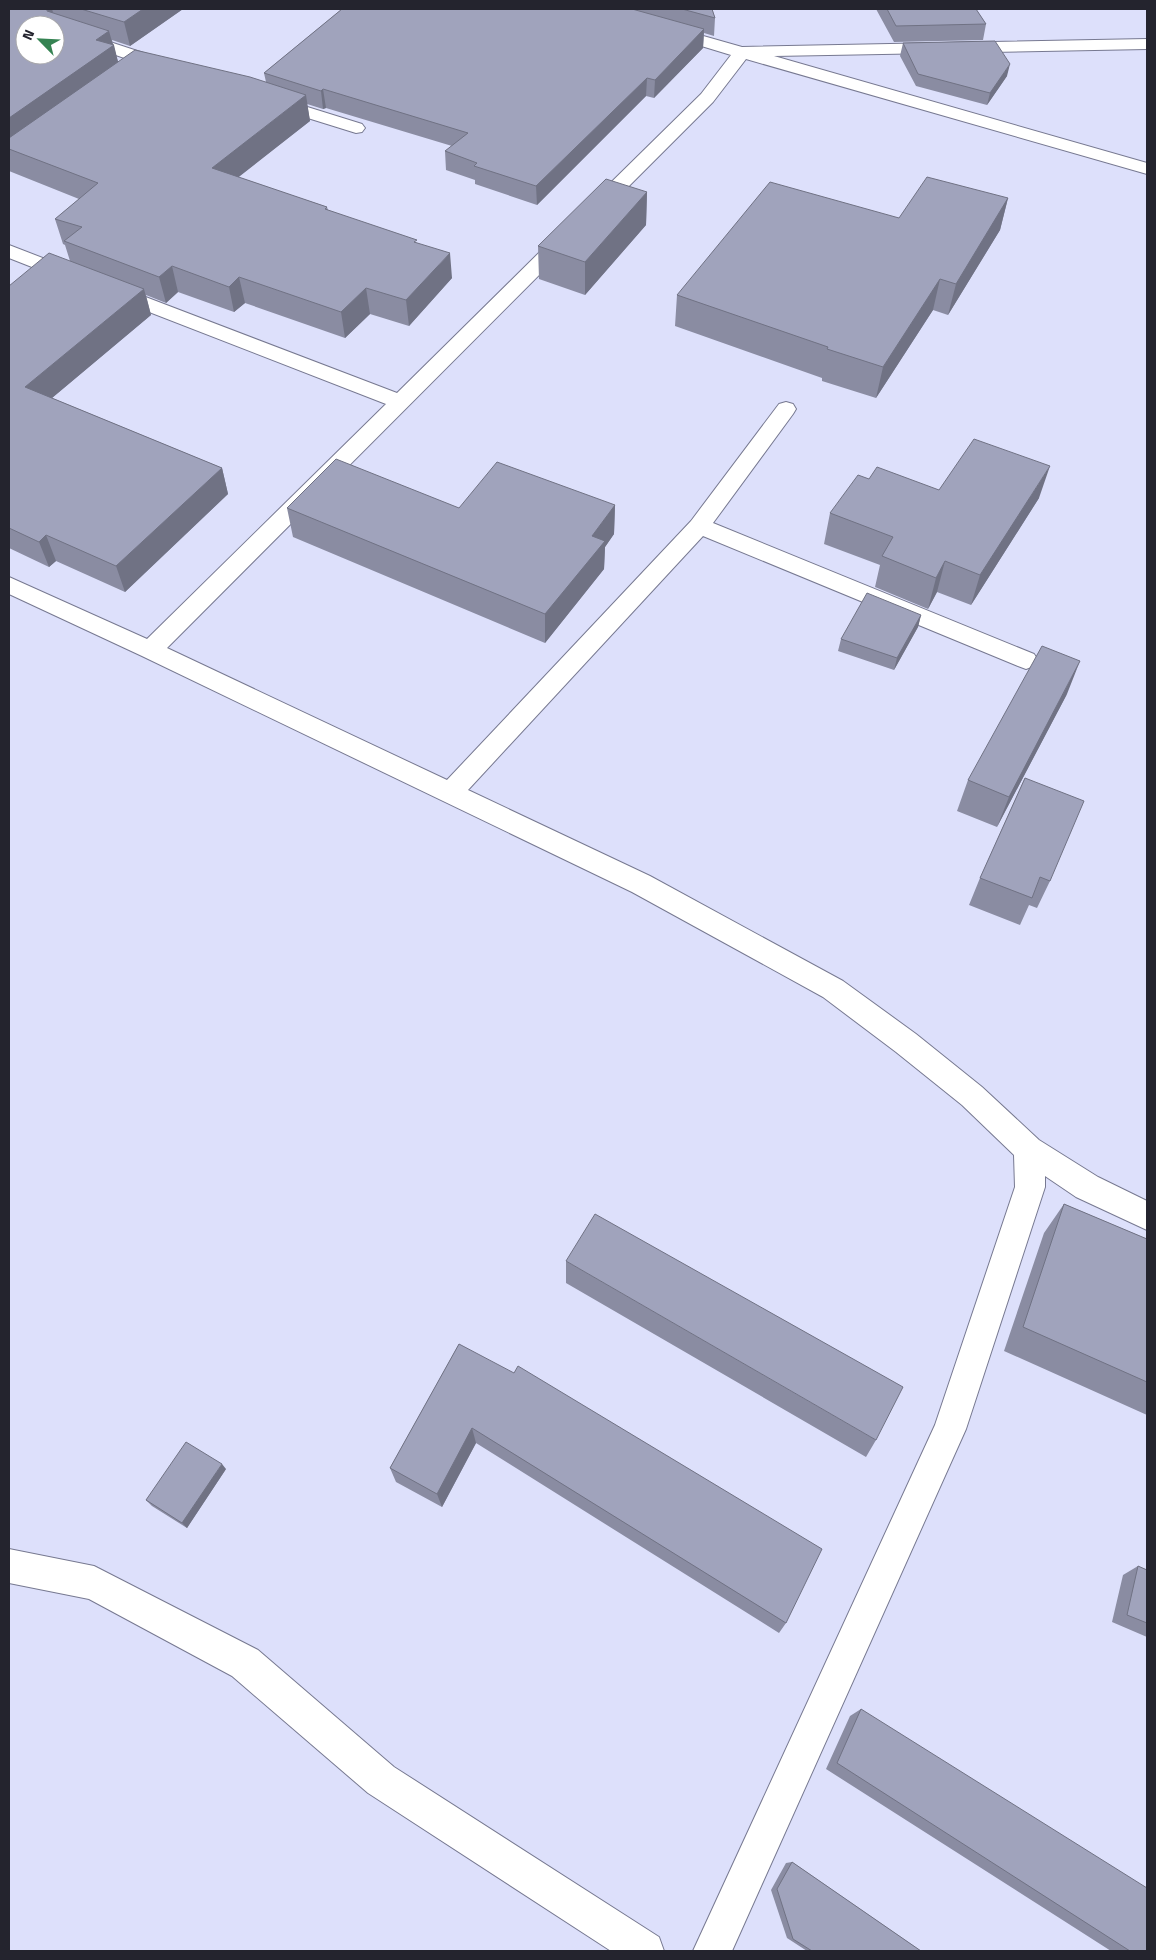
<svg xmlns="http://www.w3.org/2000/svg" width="1156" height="1960" font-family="'Titillium Web',sans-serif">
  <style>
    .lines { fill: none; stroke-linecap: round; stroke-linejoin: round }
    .street-casing { stroke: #777991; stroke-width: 2 }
    .street { fill: #fff; fill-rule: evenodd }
    .wall { fill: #8a8ca2 }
    .shaded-wall { fill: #707284 }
    .building { fill: #a0a3bc; stroke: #707284; fill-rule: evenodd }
  </style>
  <rect width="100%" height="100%" fill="#dde0fb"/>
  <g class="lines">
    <defs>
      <path id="street" d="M 55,24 L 171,62 L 173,66 L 171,70 L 159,70 L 55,34 L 55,25 L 51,25 Z
        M 668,26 L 742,47 L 1147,39 L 1147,49 L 774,56 L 1147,163 L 1147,174 L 746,59 L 713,102 L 600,215 L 593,217 L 586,215 L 584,211 L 586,207 L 701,94 L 731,55 L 662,34 L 660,31 L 662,28 Z
        M 272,96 L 362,124 L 365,128 L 362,132 L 356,133 L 266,105 L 263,101 L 266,97 Z
        M 564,233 L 571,235 L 573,239 L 571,243 L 167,648 L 447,780 L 691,521 L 779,404 L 786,402 L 793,404 L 796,409 L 793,414 L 713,523 L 1034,654 L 1038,660 L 1034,666 L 1026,669 L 1018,666 L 703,536 L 468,790 L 650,876 L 843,981 L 916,1034 L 982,1087 L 1039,1140 L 1098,1177 L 1147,1201 L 1147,1230 L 1076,1197 L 1045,1176 L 1045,1187 L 966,1429 L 732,1951 L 693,1951 L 935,1425 L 1015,1187 L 1014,1155 L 962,1105 L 896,1052 L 823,997 L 632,892 L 142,656 L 9,594 L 9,577 L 147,639 L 386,404 L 108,296 L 105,292 L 108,288 L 115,286 L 122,288 L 397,393 L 557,235 Z
        M 9,245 L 79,272 L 82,276 L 79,280 L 72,282 L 65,280 L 9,258 Z
        M 9,1549 L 94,1566 L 258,1650 L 394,1767 L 659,1937 L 664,1951 L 611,1951 L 368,1793 L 232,1676 L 89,1599 L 9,1583 Z"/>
    </defs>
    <use href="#street" class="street-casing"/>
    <use href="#street" class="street"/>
  </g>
  <path class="wall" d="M 9,9 L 183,9 L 130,46 L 112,40 L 118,62 L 266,82 L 264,73 L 342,9 L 712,9 L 715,18 L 714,36 L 704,33 L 703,48 L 654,98 L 646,96 L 537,205 L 475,184 L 475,180 L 446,170 L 445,151 L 452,146 L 326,108 L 323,109 L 307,104 L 310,121 L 238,177 L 327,207 L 328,210 L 417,243 L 452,278 L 409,326 L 370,314 L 345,338 L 245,303 L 234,312 L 178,292 L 166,303 L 146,295 L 151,315 L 52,398 L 222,468 L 228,494 L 125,592 L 56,561 L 49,567 L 9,548 L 9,286 L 70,261 L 65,245 L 63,244 L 55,219 L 79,199 L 9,171 Z
    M 876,9 L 976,9 L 986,24 L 983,40 L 894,42 Z
    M 903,43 L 1007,76 L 987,105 L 916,86 L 900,56 Z
    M 647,192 L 646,225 L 585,295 L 539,279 L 538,246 Z
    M 1008,198 L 1000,230 L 948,315 L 933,310 L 876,398 L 822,381 L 822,378 L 675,326 L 677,295 L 899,218 Z
    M 869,479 L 939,490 L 1039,498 L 971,605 L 937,592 L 928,609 L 875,587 L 880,565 L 824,544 L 830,513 Z
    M 615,505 L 614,534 L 605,547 L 604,569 L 545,643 L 293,537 L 287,508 L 459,508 Z
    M 921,615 L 918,627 L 894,670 L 838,651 L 841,639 Z
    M 1067,694 L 997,827 L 957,811 L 968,780 Z
    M 1025,778 L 1050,881 L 1037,908 L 1029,905 L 1020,925 L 969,905 L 980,878 Z
    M 1064,1204 L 1147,1239 L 1147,1415 L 1004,1351 L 1044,1233 Z
    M 566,1261 L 876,1440 L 866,1457 L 566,1283 Z
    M 459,1344 L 786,1623 L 779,1633 L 476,1443 L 442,1507 L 396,1482 L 390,1468 Z
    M 226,1469 L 187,1528 L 152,1506 L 146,1500 Z
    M 1138,1566 L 1147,1570 L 1147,1637 L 1112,1622 L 1123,1575 Z
    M 861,1709 L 1147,1951 L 1111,1951 L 826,1769 L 850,1716 Z
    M 792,1862 L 921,1951 L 807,1951 L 787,1938 L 771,1890 L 786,1863 Z"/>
  <path class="shaded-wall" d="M 47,9 L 52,9 L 56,22 L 53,25 Z
    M 143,9 L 183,9 L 130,46 L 124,22 Z
    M 704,29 L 703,48 L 654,98 L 655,80 Z
    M 109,31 L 113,45 L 114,45 L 120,70 L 9,149 L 9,118 L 96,40 Z
    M 1010,64 L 1007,76 L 987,105 L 990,93 Z
    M 647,78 L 646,96 L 537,205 L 536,186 Z
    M 323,89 L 326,108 L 323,109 L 321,91 Z
    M 306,95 L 310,121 L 217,194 L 212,168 Z
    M 647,192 L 646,225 L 585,295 L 585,262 Z
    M 1008,198 L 1000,230 L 948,315 L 956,284 Z
    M 450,253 L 452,278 L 409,326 L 406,300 Z
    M 172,266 L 178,292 L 166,303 L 159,277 Z
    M 239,277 L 245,303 L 234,312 L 229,287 Z
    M 940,279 L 933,310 L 876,398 L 883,367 Z
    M 366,288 L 370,314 L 345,338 L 341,312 Z
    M 144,289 L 151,315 L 34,413 L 25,387 Z
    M 1050,466 L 1039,498 L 971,605 L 980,575 Z
    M 222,468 L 228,494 L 125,592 L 116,566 Z
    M 615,505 L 614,534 L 605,547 L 604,569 L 545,643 L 545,614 L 592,536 Z
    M 46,535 L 56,561 L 49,567 L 39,542 Z
    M 945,561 L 937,592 L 928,609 L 936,578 Z
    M 921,615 L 918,627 L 894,670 L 897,658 Z
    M 1080,661 L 1067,694 L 997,827 L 1009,797 Z
    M 472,1428 L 476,1443 L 442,1507 L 437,1494 Z
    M 222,1464 L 226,1469 L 187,1528 L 182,1523 Z"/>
  <path class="building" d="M 9,9 L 47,9 L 47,11 L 109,31 L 96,40 L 114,45 L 9,118 ZM 25,25 L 55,25 L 55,55 L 25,55 Z
    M 81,9 L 143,9 L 124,22 Z
    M 342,9 L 632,9 L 704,29 L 655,80 L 647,78 L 536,186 L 474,166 L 477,163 L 445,151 L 468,133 L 323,89 L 321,91 L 264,73 Z
    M 682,9 L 712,9 L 715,18 Z
    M 887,9 L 976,9 L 986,24 L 896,26 Z
    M 995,41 L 1010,64 L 990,93 L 918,74 L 903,43 Z
    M 135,50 L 250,77 L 306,95 L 212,168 L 327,207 L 325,209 L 417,240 L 414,242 L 450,253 L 406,300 L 366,288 L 341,312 L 239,277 L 229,287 L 172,266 L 159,277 L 64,241 L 82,227 L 55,219 L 98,183 L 9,149 L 9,138 Z
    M 927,177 L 1008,198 L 956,284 L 940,279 L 883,367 L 827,349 L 828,347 L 677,295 L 770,182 L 899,218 Z
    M 606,179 L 647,192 L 585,262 L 538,246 Z
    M 49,253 L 144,289 L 25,387 L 222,468 L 116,566 L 46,535 L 39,542 L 9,528 L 9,286 Z
    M 974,439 L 1050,466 L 980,575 L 945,561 L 936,578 L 882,556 L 893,537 L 830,513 L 858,475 L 869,479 L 877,467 L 939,490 Z
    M 336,459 L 459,508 L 497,462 L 615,505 L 592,536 L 605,541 L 545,614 L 287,508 Z
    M 867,593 L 921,615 L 897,658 L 841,639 Z
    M 1042,646 L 1080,661 L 1009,797 L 968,780 Z
    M 1025,778 L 1084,801 L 1050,881 L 1040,877 L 1032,898 L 980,878 Z
    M 1064,1204 L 1147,1239 L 1147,1382 L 1023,1327 Z
    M 595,1214 L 903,1387 L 876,1440 L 566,1261 Z
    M 459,1344 L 514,1373 L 518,1366 L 822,1549 L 786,1623 L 472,1428 L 437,1494 L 390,1468 Z
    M 186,1442 L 222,1464 L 182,1523 L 146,1500 Z
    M 1138,1566 L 1147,1570 L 1147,1623 L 1127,1615 Z
    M 861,1709 L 1147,1888 L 1147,1951 L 1130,1951 L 837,1763 Z
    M 792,1862 L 921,1951 L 812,1951 L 793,1939 L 777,1889 Z"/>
  <rect width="1156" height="1960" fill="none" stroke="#24242e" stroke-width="20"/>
  <g transform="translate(40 40) rotate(294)"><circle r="24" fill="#ffffff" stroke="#a7a7ab"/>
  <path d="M0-4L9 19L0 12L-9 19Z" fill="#358352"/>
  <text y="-8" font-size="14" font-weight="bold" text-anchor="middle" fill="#24242e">N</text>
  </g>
</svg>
